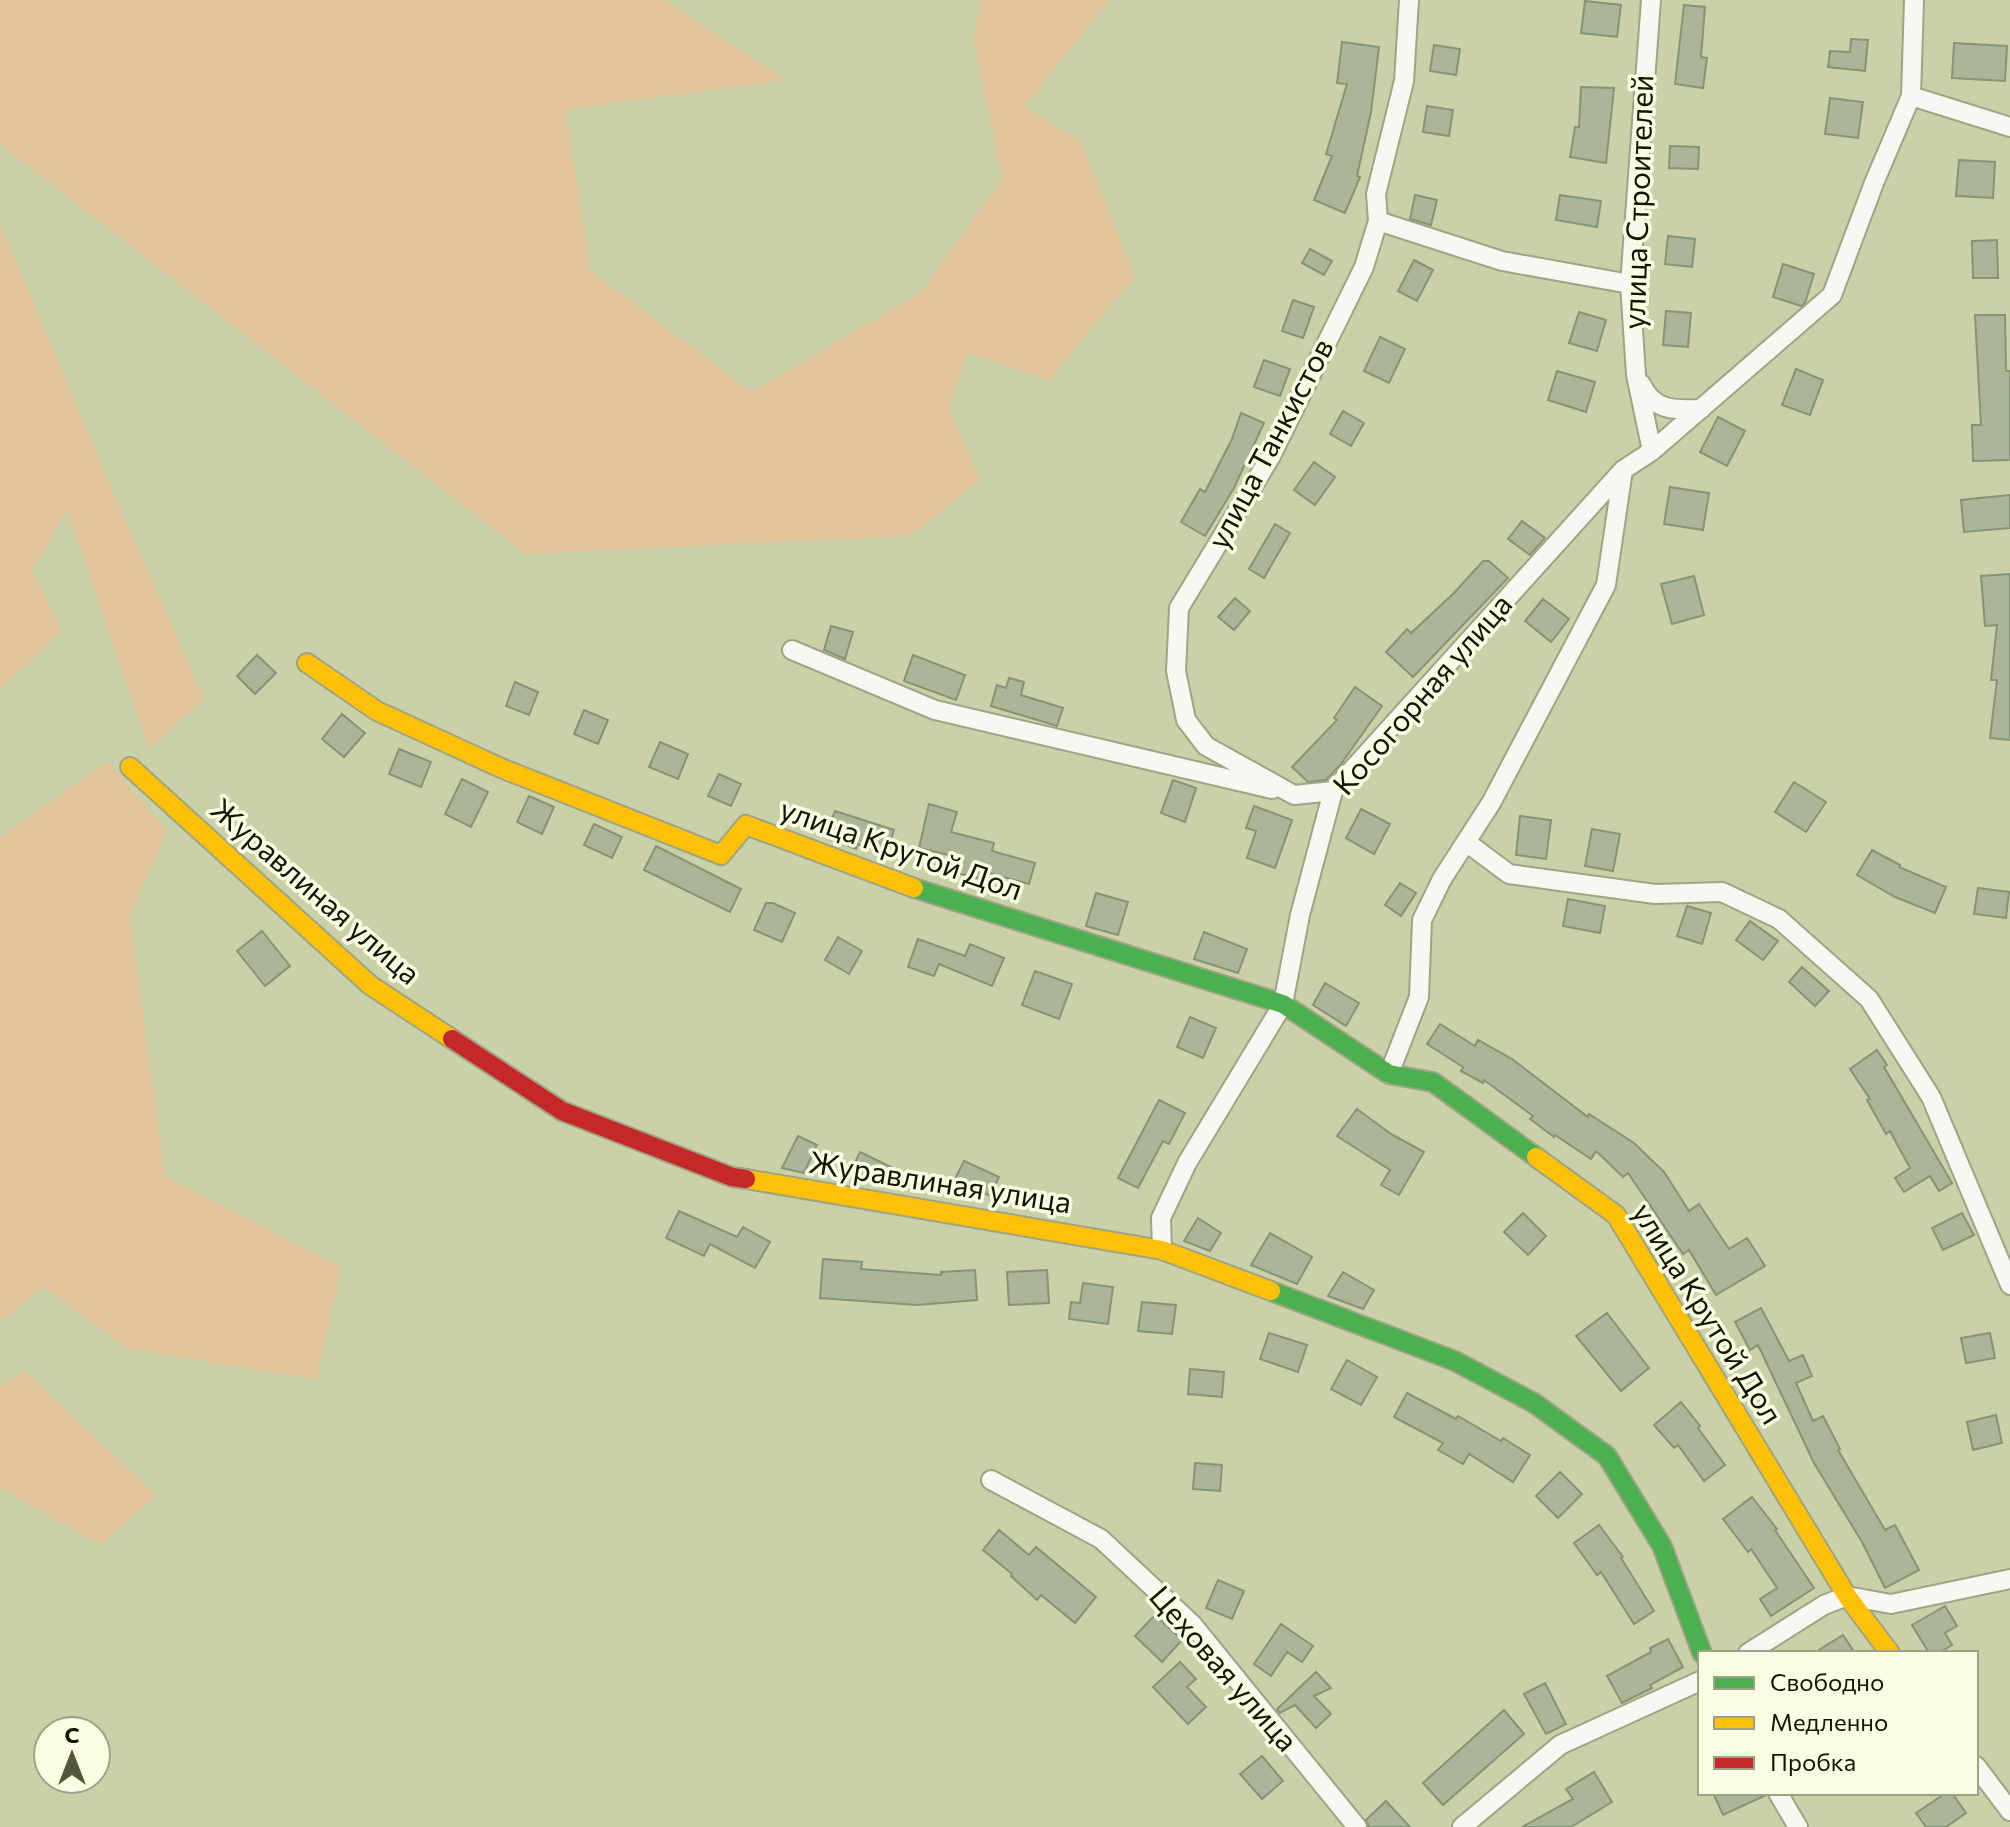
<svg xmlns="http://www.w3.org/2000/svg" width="2010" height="1827" font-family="Commissioner,sans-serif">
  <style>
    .green { fill: #e2c59b }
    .building { fill: #aab697; stroke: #879375; stroke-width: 2 }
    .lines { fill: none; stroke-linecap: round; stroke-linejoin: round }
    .street-casing { stroke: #9fa484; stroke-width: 22 }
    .fast-casing { stroke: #9fa484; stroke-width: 22 }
    .slow-casing { stroke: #9fa484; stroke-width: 22 }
    .jam-casing { stroke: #9fa484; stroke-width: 22 }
    .street { stroke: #f7f8f2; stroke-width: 18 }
    .fast { stroke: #4caf50; stroke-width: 18 }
    .slow { stroke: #ffc107; stroke-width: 18 }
    .jam { stroke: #c62828; stroke-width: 18 }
    .labels { text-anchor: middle; stroke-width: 7; stroke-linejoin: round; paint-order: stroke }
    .street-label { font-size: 30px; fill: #121600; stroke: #f8fee1 }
  </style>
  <rect width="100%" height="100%" fill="#cad1a8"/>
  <path class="green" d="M 0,0 L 663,0 L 787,80 L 565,110 L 591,271 L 752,392 L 921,292 L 1002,179 L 973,36 L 981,0 L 1109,0 L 1025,106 L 1081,142 L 1135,276 L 1049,380 L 968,353 L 948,407 L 980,480 L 910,536 L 525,554 L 0,144 Z
    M 0,223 L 108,480 L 204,699 L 149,749 L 67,511 L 32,570 L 62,630 L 0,690 Z
    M 107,762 L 167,831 L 130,916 L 165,1176 L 341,1267 L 317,1380 L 128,1349 L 43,1287 L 0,1322 L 0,837 Z
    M 25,1371 L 156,1495 L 100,1545 L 0,1488 L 0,1386 Z"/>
  <path class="building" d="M 1585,1 L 1621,5 L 1617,37 L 1581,33 Z
    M 1684,5 L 1705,7 L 1701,57 L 1707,58 L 1703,88 L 1675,84 Z
    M 1851,39 L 1868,40 L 1865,71 L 1828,67 L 1830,51 L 1850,52 Z
    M 1342,42 L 1379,47 L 1371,112 L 1357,176 L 1360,177 L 1345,213 L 1314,200 L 1332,156 L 1326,154 L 1347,84 L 1337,83 Z
    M 1954,43 L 2007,46 L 2005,81 L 1952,78 Z
    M 1434,45 L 1460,49 L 1456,75 L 1430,71 Z
    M 1581,87 L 1614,88 L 1606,163 L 1570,157 L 1575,127 L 1579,127 Z
    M 1830,98 L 1863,102 L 1858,138 L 1825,134 Z
    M 1427,106 L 1453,110 L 1449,136 L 1423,132 Z
    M 1670,146 L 1699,147 L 1698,169 L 1669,168 Z
    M 1959,160 L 1995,162 L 1993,198 L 1956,196 Z
    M 1415,195 L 1437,200 L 1431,225 L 1410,219 Z
    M 1560,195 L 1601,201 L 1597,227 L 1556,220 Z
    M 1668,236 L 1695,239 L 1692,267 L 1665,264 Z
    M 1997,240 L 1998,278 L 1973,278 L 1972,241 Z
    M 1310,249 L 1332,261 L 1324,275 L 1302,263 Z
    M 1414,260 L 1433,270 L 1417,301 L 1398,291 Z
    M 1783,264 L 1814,274 L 1805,303 L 1801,306 L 1773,297 Z
    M 1293,300 L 1314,307 L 1303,338 L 1282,331 Z
    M 1666,311 L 1691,313 L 1688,347 L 1663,345 Z
    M 1579,312 L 1606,320 L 1597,351 L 1569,343 Z
    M 1975,315 L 2005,315 L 2006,371 L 2010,371 L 2010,460 L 1973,461 L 1972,425 L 1981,425 Z
    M 1380,337 L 1405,349 L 1389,383 L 1364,371 Z
    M 1264,360 L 1290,369 L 1280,396 L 1254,387 Z
    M 1796,369 L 1823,380 L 1810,415 L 1782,405 Z
    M 1557,371 L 1595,382 L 1586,412 L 1548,400 Z
    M 1343,411 L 1364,423 L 1351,446 L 1330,434 Z
    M 1241,413 L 1264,423 L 1234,488 L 1205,536 L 1181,522 L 1200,489 L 1205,492 L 1232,439 Z
    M 1718,417 L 1745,431 L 1727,466 L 1700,452 Z
    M 1314,462 L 1335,477 L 1315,505 L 1294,490 Z
    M 1670,487 L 1709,493 L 1703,530 L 1664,524 Z
    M 2010,495 L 2010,528 L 1964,532 L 1961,500 Z
    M 1522,521 L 1545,538 L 1530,555 L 1508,539 Z
    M 1275,524 L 1290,533 L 1264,578 L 1249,569 Z
    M 1483,561 L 1489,561 L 1508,578 L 1413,677 L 1386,652 L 1407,629 L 1411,633 L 1454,593 Z
    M 2010,574 L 2010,740 L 1990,738 L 1997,680 L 1991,680 L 1997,625 L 1985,626 L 1981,576 Z
    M 1694,576 L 1704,615 L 1672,624 L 1661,584 Z
    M 1235,598 L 1250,611 L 1234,630 L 1218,617 Z
    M 1543,599 L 1569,619 L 1551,642 L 1525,621 Z
    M 831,626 L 853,632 L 845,659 L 824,650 Z
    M 257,655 L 276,673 L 255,694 L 237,676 Z
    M 913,655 L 965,675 L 956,700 L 904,681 Z
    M 1009,678 L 1024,682 L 1021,695 L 1063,708 L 1057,726 L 991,706 L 997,685 L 1006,688 Z
    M 515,682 L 538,692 L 529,715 L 506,706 Z
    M 1355,687 L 1382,706 L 1341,764 L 1326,780 L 1308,782 L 1292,767 L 1337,720 L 1334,718 Z
    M 584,710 L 608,720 L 598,744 L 574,734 Z
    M 342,714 L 365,733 L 344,757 L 322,739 Z
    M 660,742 L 688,754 L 678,779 L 649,767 Z
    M 399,749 L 431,762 L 421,787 L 389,774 Z
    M 719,774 L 741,784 L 731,806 L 708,796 Z
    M 462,779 L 488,792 L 471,827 L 445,814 Z
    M 1173,780 L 1196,788 L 1185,822 L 1161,813 Z
    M 1794,782 L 1826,802 L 1806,832 L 1775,812 Z
    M 529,796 L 554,807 L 542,834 L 517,822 Z
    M 929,804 L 957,812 L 951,832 L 994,843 L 992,851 L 1035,863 L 1029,884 L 986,872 L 984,880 L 953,872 L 957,857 L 919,848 Z
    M 1254,806 L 1292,820 L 1275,868 L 1247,858 L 1256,831 L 1246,828 Z
    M 1361,809 L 1390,824 L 1374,854 L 1346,838 Z
    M 835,811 L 894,830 L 886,854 L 857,844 L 856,849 L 825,837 Z
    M 1520,816 L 1551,820 L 1546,859 L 1516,855 Z
    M 594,824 L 622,837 L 612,858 L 584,845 Z
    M 1592,829 L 1620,834 L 1613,871 L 1585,866 Z
    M 656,846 L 741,889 L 730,912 L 644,870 Z
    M 1872,850 L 1900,865 L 1899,867 L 1946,887 L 1935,913 L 1895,897 L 1857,875 Z
    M 1400,883 L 1416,893 L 1401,916 L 1385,905 Z
    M 1978,888 L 2009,892 L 2006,918 L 1974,914 Z
    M 1096,893 L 1128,902 L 1118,935 L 1086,926 Z
    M 1568,899 L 1605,906 L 1600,933 L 1563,926 Z
    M 766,903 L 773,903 L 795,913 L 782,942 L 754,930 Z
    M 1687,906 L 1711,913 L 1702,944 L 1677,936 Z
    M 1750,921 L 1778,941 L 1763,960 L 1736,940 Z
    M 262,931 L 290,966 L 265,986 L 237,951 Z
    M 1204,932 L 1247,949 L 1238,973 L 1194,959 Z
    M 838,937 L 862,951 L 849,974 L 825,960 Z
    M 918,939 L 965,956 L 970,944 L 1004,958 L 992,986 L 939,964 L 934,976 L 908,967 Z
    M 1802,967 L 1829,991 L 1815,1006 L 1789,982 Z
    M 1035,971 L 1072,984 L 1059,1019 L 1022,1005 Z
    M 1325,983 L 1359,1003 L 1346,1026 L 1313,1005 Z
    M 1190,1017 L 1216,1028 L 1203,1058 L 1177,1047 Z
    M 1440,1024 L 1475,1046 L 1478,1040 L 1512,1059 L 1588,1117 L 1589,1114 L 1634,1143 L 1664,1172 L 1689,1211 L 1699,1204 L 1729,1249 L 1747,1238 L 1765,1266 L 1716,1295 L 1689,1250 L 1683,1254 L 1628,1173 L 1623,1177 L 1596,1151 L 1591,1159 L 1555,1135 L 1554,1137 L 1530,1119 L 1533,1116 L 1484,1080 L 1483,1083 L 1461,1071 L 1463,1067 L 1427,1044 Z
    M 1877,1050 L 1887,1065 L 1884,1067 L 1952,1183 L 1939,1191 L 1930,1176 L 1904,1192 L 1895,1178 L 1910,1168 L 1890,1131 L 1886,1134 L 1867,1100 L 1870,1099 L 1850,1069 Z
    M 1159,1100 L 1185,1113 L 1169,1144 L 1163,1141 L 1138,1188 L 1118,1178 Z
    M 1357,1109 L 1391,1134 L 1424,1152 L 1399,1195 L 1381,1185 L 1390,1170 L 1337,1136 Z
    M 798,1136 L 817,1145 L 804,1173 L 782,1168 Z
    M 860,1152 L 893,1168 L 884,1187 L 851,1171 Z
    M 964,1161 L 999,1177 L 990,1196 L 955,1179 Z
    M 679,1211 L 737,1237 L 743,1227 L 770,1242 L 755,1268 L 710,1244 L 704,1256 L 666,1238 Z
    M 1523,1213 L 1546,1236 L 1528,1255 L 1504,1232 Z
    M 1962,1213 L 1974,1235 L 1943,1250 L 1932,1228 Z
    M 1198,1218 L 1221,1233 L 1210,1251 L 1184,1241 Z
    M 1270,1233 L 1312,1257 L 1297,1284 L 1251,1265 Z
    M 823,1259 L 862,1262 L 861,1269 L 941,1275 L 941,1272 L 975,1270 L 977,1300 L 917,1305 L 820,1298 Z
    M 1047,1270 L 1049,1303 L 1009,1305 L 1007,1272 Z
    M 1343,1272 L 1374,1290 L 1363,1309 L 1328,1296 Z
    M 1083,1283 L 1113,1287 L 1108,1324 L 1069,1319 L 1071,1302 L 1080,1303 Z
    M 1142,1302 L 1176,1305 L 1172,1334 L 1138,1331 Z
    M 1761,1308 L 1789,1361 L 1803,1355 L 1812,1376 L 1796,1383 L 1813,1421 L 1823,1416 L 1840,1449 L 1838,1450 L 1885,1530 L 1895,1525 L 1919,1570 L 1885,1588 L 1862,1542 L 1814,1463 L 1758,1345 L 1750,1350 L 1735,1322 Z
    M 1607,1313 L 1649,1368 L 1621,1391 L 1576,1336 Z
    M 1269,1333 L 1307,1345 L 1298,1372 L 1260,1359 Z
    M 1990,1333 L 1995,1358 L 1966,1363 L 1961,1338 Z
    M 1347,1360 L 1377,1377 L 1361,1405 L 1331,1389 Z
    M 1190,1369 L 1224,1372 L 1222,1397 L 1188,1394 Z
    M 1407,1393 L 1456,1419 L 1458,1416 L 1501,1441 L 1503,1438 L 1530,1455 L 1513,1482 L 1469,1454 L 1463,1464 L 1438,1450 L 1443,1443 L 1394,1417 Z
    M 1681,1402 L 1700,1426 L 1698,1428 L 1725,1465 L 1704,1481 L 1678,1445 L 1674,1448 L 1654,1425 Z
    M 1996,1415 L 2002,1443 L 1973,1450 L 1967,1422 Z
    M 1195,1463 L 1222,1465 L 1220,1491 L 1193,1489 Z
    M 1560,1472 L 1582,1494 L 1558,1518 L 1536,1496 Z
    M 1752,1497 L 1777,1529 L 1775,1530 L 1814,1588 L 1771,1616 L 1760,1599 L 1777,1588 L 1751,1549 L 1748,1552 L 1723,1519 Z
    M 1599,1525 L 1623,1557 L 1621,1558 L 1654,1611 L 1634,1624 L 1601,1572 L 1597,1575 L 1574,1543 Z
    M 999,1530 L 1029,1555 L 1036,1547 L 1096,1597 L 1075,1623 L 1041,1595 L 1037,1600 L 1011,1576 L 1012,1574 L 983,1550 Z
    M 1218,1580 L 1244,1591 L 1232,1619 L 1206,1608 Z
    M 1945,1606 L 1957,1626 L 1945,1633 L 1952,1645 L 1939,1653 L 1929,1653 L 1912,1625 Z
    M 1155,1615 L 1182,1640 L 1162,1662 L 1135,1636 Z
    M 1281,1624 L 1313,1646 L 1302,1662 L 1287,1652 L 1271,1676 L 1254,1664 Z
    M 1843,1635 L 1855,1653 L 1814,1653 Z
    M 1668,1639 L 1683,1667 L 1650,1685 L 1652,1688 L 1622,1703 L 1607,1676 L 1651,1652 L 1650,1648 Z
    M 1180,1662 L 1196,1679 L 1187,1687 L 1206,1707 L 1188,1724 L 1153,1687 Z
    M 1316,1672 L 1331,1688 L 1314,1696 L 1331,1714 L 1316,1728 L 1295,1705 L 1280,1713 L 1277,1709 Z
    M 1545,1683 L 1566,1724 L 1546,1734 L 1524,1694 Z
    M 1504,1710 L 1524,1734 L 1443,1805 L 1423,1783 Z
    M 1262,1756 L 1283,1781 L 1262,1799 L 1240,1774 Z
    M 1594,1772 L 1612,1802 L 1571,1827 L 1522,1827 L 1573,1799 L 1566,1789 Z
    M 1713,1793 L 1766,1793 L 1766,1795 L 1723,1815 Z
    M 1946,1793 L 1952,1793 L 1966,1813 L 1946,1827 L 1926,1827 L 1916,1813 Z
    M 1386,1801 L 1410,1827 L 1369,1827 L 1366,1820 Z"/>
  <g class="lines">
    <defs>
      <path id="street" d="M 1651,0 L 1630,284 L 1636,375 L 1652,451
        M 1911,96 L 2010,127
        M 1378,221 L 1502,261 L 1630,284
        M 1641,384 C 1654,411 1673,410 1701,409
        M 792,650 L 935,710 L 1272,789
        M 1333,791 L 1294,795 L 1206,746 L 1186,720 L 1176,671 L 1179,608 L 1271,456 L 1364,267 L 1378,221 L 1376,194 L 1404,81 L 1409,0
        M 1466,842 L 1509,874 L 1655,894 L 1722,892 L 1779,919 L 1869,999 L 1931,1097 L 2010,1285
        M 1389,1074 L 1419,997 L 1422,920 L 1442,879 L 1491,803 L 1606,585 L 1623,470
        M 1162,1250 L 1161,1218 L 1187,1163 L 1283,1004 L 1300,915 L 1333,791 L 1623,470 L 1652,451 L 1832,295 L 1874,183 L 1911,96 L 1914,0
        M 991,1480 L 1101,1539 L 1192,1624 L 1357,1827
        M 1748,1653 L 1824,1605 L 1847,1596 L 1891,1604 L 2010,1579
        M 1976,1766 L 2010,1811
        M 1778,1793 L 1798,1827
        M 1462,1827 L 1560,1745 L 1700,1681"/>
      <path id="fast" d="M 914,888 L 1283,1004 L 1389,1074 L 1433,1082 L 1536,1157
        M 1271,1291 L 1455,1361 L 1534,1403 L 1607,1456 L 1662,1546 L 1702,1653"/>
      <path id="slow" d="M 307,663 L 377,711 L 501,768 L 721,855 L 746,825 L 914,888
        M 130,767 L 370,985 L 452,1039
        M 1536,1157 L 1616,1215 L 1847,1596 L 1890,1653
        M 746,1179 L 1162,1250 L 1271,1291"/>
      <path id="jam" d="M 452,1039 L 562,1111 L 732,1177 L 746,1179"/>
    </defs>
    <use href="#street" class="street-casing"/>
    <use href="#fast" class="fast-casing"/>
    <use href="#slow" class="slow-casing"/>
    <use href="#jam" class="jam-casing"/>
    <use href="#street" class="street"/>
    <use href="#fast" class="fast"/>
    <use href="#slow" class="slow"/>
    <use href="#jam" class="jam"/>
  </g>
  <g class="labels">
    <g class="street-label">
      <text transform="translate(1639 202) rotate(-88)" y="10">улица Строителей</text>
      <text transform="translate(1271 444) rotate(-62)" y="10">улица Танкистов</text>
      <text transform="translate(1423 695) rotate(-49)" y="10">Косогорная улица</text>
      <text transform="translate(901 850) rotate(19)" y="10">улица Крутой Дол</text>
      <text transform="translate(315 892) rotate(41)" y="10">Журавлиная улица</text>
      <text transform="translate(940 1183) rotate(9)" y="10">Журавлиная улица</text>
      <text transform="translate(1707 1314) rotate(58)" y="10">улица Крутой Дол</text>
      <text transform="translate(1223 1669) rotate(49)" y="10">Цеховая улица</text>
    </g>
  </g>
  <rect x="1698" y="1651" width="280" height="144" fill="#f8fee1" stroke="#9ca187" stroke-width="2"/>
  <rect x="1714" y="1677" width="40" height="12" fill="#4caf50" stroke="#9ca187" stroke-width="2"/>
  <text x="1770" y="1691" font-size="24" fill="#121600">Свободно</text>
  <rect x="1714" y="1717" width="40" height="12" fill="#ffc107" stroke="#9ca187" stroke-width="2"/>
  <text x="1770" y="1731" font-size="24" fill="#121600">Медленно</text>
  <rect x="1714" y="1757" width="40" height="12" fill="#c62828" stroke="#9ca187" stroke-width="2"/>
  <text x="1770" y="1771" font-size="24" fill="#121600">Пробка</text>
  <g transform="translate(72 1755)"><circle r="38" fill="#f8fee1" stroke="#9ca187" stroke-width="2"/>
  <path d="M0-6L14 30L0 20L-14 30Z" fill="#52573b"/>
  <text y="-12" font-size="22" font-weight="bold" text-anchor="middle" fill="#121600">С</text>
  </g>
</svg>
